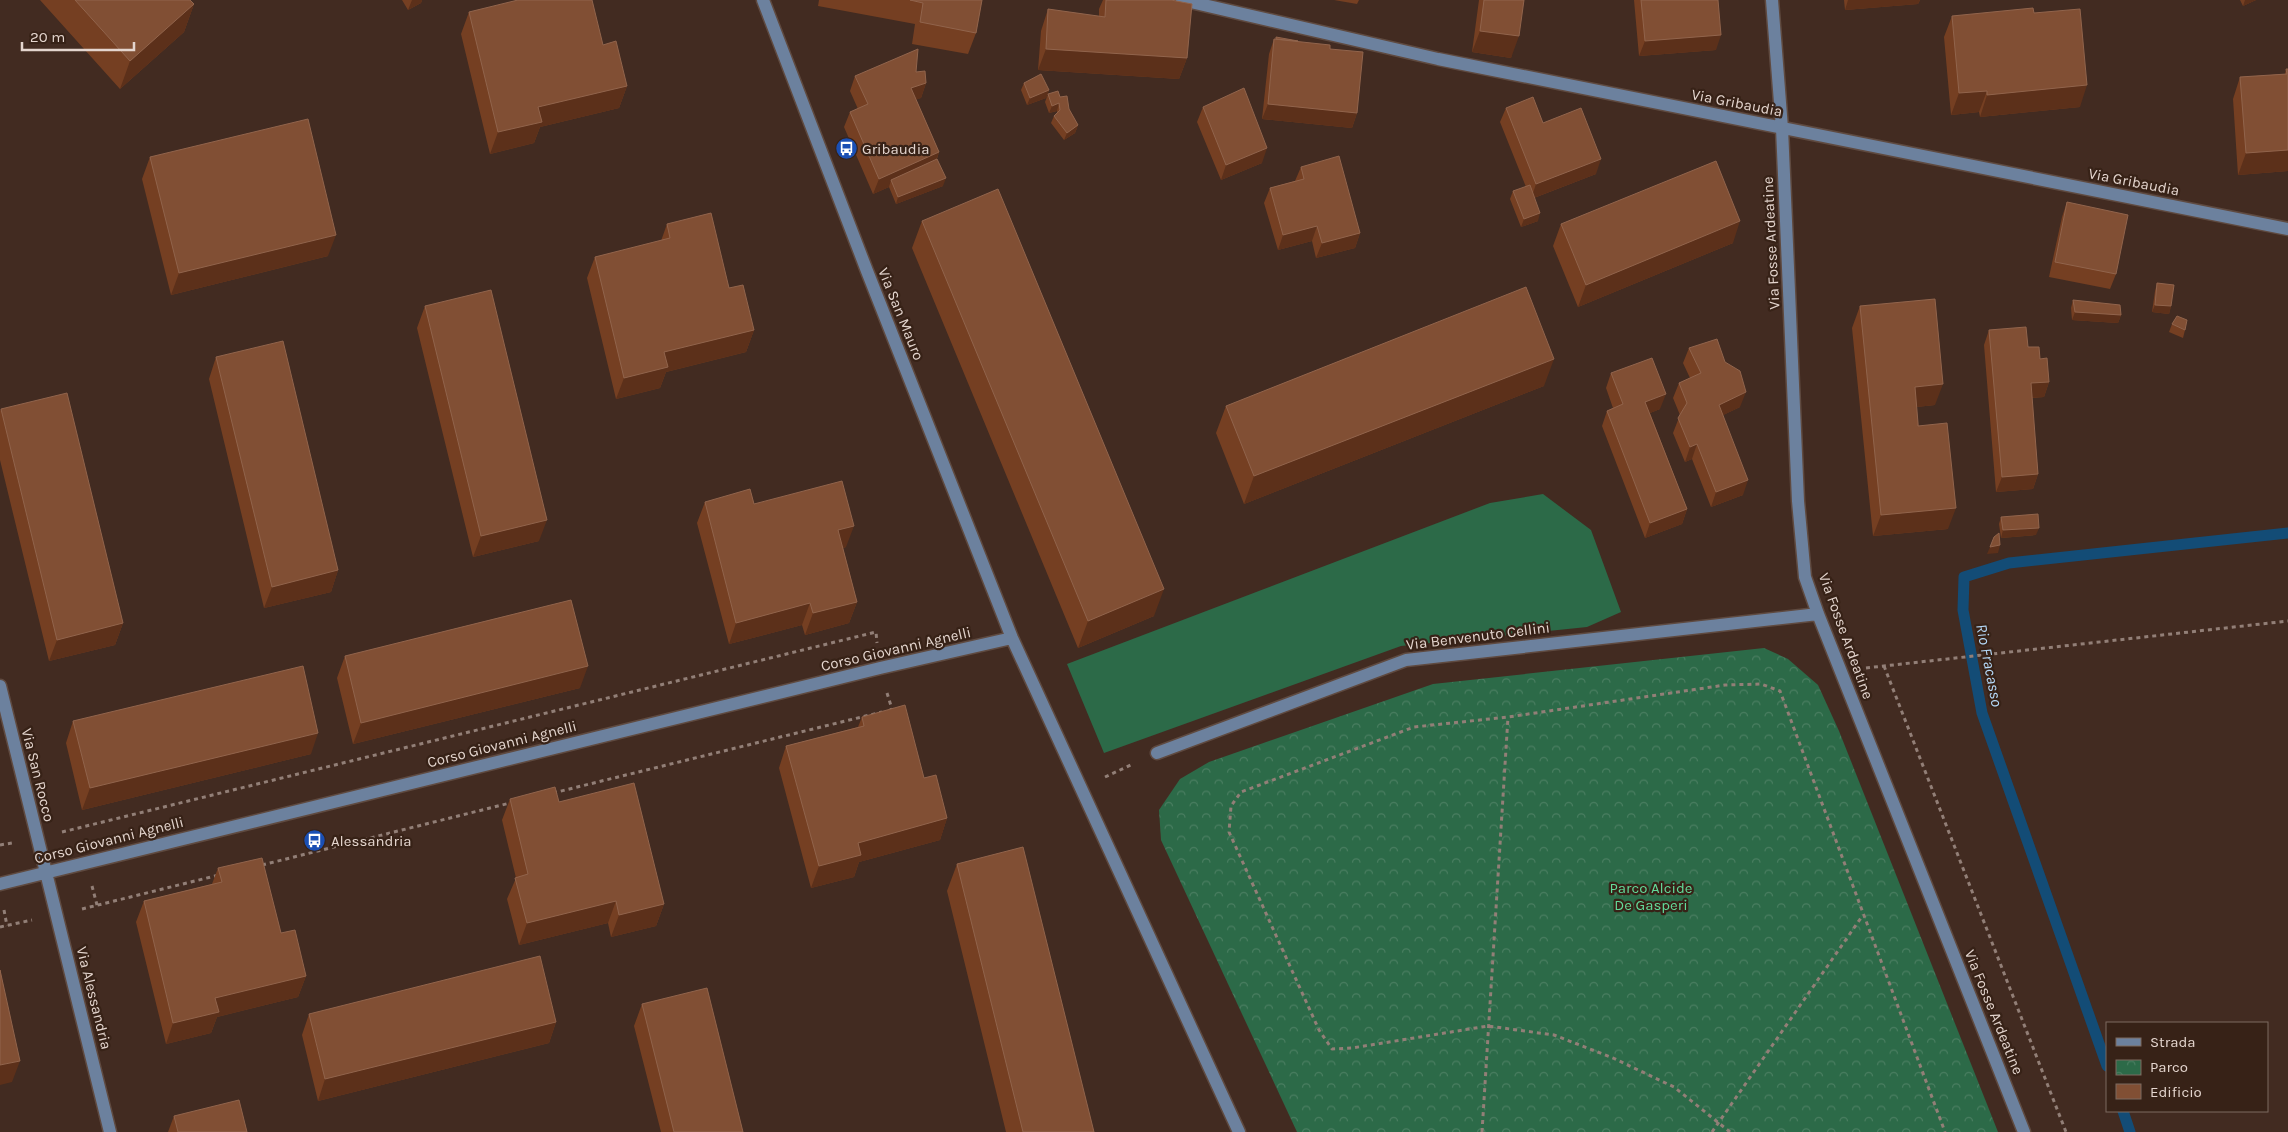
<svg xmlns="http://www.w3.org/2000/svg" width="2288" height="1132" font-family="Karla,sans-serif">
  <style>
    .grass { fill: #2c6a48 }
    .park { fill: url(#park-crowns) }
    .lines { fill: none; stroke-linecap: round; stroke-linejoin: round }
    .stream { stroke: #134c76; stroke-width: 11 }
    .minor-casing { stroke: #5f4a40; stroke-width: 15 }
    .path { stroke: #927f77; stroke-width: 3; stroke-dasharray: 4 4; stroke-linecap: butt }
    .minor { stroke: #6c819e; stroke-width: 12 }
    .wall { fill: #753f22 }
    .shaded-wall { fill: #5c301a }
    .building { fill: #814f34; stroke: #91644c }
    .labels { text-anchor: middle; stroke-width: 4.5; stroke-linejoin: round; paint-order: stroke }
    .street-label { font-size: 15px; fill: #e4d5ce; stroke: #372217 }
    .poi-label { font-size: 15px; fill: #e4d5ce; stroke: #372217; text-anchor: start }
    .park-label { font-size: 15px; fill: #63db9a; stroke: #372217 }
    .water-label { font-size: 16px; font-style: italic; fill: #b5d8f7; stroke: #372217 }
  </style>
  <defs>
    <pattern id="park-crowns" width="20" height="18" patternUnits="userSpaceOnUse" patternTransform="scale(1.25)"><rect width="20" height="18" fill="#2c6a48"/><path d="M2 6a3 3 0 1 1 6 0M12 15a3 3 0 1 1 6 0" fill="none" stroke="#4a7e61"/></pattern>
  </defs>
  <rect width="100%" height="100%" fill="#422b21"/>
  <path class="grass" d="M 1543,494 L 1591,530 L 1621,612 L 1587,627 L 1401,646 L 1104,753 L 1067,664 L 1490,503 Z"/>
  <path class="park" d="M 1764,648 L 1788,659 L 1818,685 L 1839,731 L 1998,1132 L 1297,1132 L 1161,840 L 1159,810 L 1180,779 L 1209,762 L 1433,684 Z"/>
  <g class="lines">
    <path class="stream" d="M 2107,1066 L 1982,713 L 1963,610 L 1964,577 L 2009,563 L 2288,533
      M 2123,1111 L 2130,1132"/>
    <defs>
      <path id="minor" d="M 763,0 L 867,271 L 1012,638 L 1239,1132
        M 1182,0 L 1438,59 L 2288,229
        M 1772,0 L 1782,128 L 1798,501 L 1805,577 L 1818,614 L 2024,1132
        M 0,686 L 110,1132
        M 1157,753 L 1406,660 L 1818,614
        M 0,884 L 880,668 L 1012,638"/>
    </defs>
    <use href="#minor" class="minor-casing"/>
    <path class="path" d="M 1884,666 L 2066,1132
      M 1866,668 L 2288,621
      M 887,693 L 892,709 L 890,710
      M 1105,777 L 1133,764
      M 553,793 L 882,712
      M 62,832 L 876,632 L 877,643
      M 0,845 L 12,843
      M 262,865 L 510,803
      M 92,886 L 97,905
      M 82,909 L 219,875
      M 4,910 L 7,926
      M 0,927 L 32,920
      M 1482,1132 L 1508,717
      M 1712,1132 L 1863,915
      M 1730,1132 L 1674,1087 L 1613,1058 L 1554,1035 L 1488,1026 L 1352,1048 L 1332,1049 L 1319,1030 L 1229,832 L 1231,806 L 1241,792 L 1414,727 L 1508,717 L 1725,685 L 1761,684 L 1780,691 L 1945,1132"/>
    <use href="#minor" class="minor"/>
  </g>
  <path class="wall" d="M 40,0 L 190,0 L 194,4 L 184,32 L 120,89 Z
    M 402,0 L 422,0 L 421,3 L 408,10 Z
    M 819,0 L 982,0 L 976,33 L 968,54 L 912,44 L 915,24 L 818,6 Z
    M 1103,0 L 1171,0 L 1187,58 L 1179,79 L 1038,70 L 1041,31 L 1048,9 L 1099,17 L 1099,9 Z
    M 1334,0 L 1359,0 L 1357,4 Z
    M 1479,0 L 1524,0 L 1511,58 L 1472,52 Z
    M 1634,0 L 1718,0 L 1716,50 L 1639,56 Z
    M 1844,0 L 1920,0 L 1918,4 L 1845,10 Z
    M 2240,0 L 2256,0 L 2243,6 Z
    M 469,12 L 603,45 L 627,86 L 619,108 L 540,127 L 534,143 L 490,154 L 461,34 Z
    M 2034,13 L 2080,107 L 1980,117 L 1979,112 L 1951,115 L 1944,37 L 1952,16 Z
    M 1276,37 L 1330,49 L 1357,113 L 1352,128 L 1262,119 L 1269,54 L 1274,39 L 1276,39 Z
    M 2286,69 L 2288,69 L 2288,171 L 2238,175 L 2233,99 L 2240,77 L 2285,74 Z
    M 916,72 L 926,83 L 921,98 L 916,99 L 939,152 L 937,159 L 943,186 L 896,204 L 889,187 L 873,194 L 844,127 L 850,112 L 858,109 L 850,91 L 855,76 Z
    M 1024,83 L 1049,90 L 1046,98 L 1027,105 L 1021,90 Z
    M 1048,94 L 1060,97 L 1069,109 L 1078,125 L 1075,133 L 1064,140 L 1051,123 L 1054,116 L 1057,113 L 1057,111 L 1049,113 L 1045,102 Z
    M 1203,107 L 1262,163 L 1221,180 L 1197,122 Z
    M 1506,108 L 1543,123 L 1596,174 L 1534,198 L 1538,221 L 1521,227 L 1510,199 L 1513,191 L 1526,187 L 1500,122 Z
    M 150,157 L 328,256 L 171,295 L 142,179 Z
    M 1301,167 L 1360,233 L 1355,248 L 1316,258 L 1312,241 L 1278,250 L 1264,203 L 1270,188 L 1295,181 Z
    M 2067,202 L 2116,274 L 2110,289 L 2049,277 L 2062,217 Z
    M 922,221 L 1154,616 L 1078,648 L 912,248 Z
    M 667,224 L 729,288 L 754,330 L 746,352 L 666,372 L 660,388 L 616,399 L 587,278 L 595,257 L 661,241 Z
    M 1561,224 L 1733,243 L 1578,307 L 1553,246 Z
    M 2157,283 L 2171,306 L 2169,314 L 2152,312 L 2155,291 Z
    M 2073,300 L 2121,315 L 2118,323 L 2072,320 L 2071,308 Z
    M 425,306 L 539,541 L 473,557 L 417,328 Z
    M 1860,306 L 1935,405 L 1916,407 L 1918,423 L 1948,529 L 1873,536 L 1852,328 Z
    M 2172,324 L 2185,330 L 2183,338 L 2169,332 Z
    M 1989,330 L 2040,359 L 2049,382 L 2044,397 L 2032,398 L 2038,474 L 2033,489 L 1996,492 L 1984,345 Z
    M 1689,348 L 1740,407 L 1723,415 L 1743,495 L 1711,507 L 1692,459 L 1685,462 L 1673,433 L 1680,415 L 1673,398 L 1679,383 L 1690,378 L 1683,363 Z
    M 216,357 L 338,570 L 331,592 L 264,608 L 209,379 Z
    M 1611,373 L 1660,409 L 1650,413 L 1687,509 L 1682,524 L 1645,538 L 1602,426 L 1607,411 L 1613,408 L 1606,388 Z
    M 1544,386 L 1244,504 L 1216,433 L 1226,406 Z
    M 1,409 L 123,623 L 115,645 L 49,661 L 0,460 L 0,411 Z
    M 705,502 L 754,504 L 846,547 L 843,548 L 857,602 L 849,623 L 805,635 L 802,625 L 729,644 L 697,523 Z
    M 2001,517 L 2036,535 L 2001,538 L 1999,524 Z
    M 345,656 L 580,688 L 353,744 L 337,678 Z
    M 862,717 L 924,778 L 947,818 L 940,840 L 859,862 L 854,877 L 811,888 L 779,768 L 786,746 L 858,727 Z
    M 73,721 L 311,754 L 82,810 L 66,743 Z
    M 510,799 L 559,802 L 664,904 L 656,926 L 611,937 L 608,923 L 519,945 L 507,899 L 516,878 L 502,820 Z
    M 957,864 L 1094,1132 L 1006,1132 L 947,891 Z
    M 218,868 L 281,933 L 306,976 L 298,997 L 217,1017 L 211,1033 L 166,1044 L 136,922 L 144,901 L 212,884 Z
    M 642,1004 L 743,1132 L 661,1132 L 634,1026 Z
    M 309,1014 L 556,1022 L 549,1043 L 318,1101 L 302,1035 Z
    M 174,1116 L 247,1132 L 168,1132 Z"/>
  <path class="shaded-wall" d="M 412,0 L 422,0 L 421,3 L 408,10 Z
    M 1848,0 L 1920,0 L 1918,4 L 1845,10 Z
    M 2245,0 L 2256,0 L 2243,6 Z
    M 194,4 L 184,32 L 120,89 L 130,61 Z
    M 1480,31 L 1519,36 L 1511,58 L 1472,52 Z
    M 1721,35 L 1716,50 L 1639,56 L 1645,41 Z
    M 1046,49 L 1187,58 L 1179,79 L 1038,70 Z
    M 926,83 L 921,98 L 906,103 L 911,88 Z
    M 2087,85 L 2080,107 L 1980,117 L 1987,95 Z
    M 627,86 L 619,108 L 540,127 L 534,143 L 490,154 L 498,132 L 538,107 Z
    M 1049,90 L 1046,98 L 1027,105 L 1030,98 Z
    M 1987,91 L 1979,112 L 1951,115 L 1959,93 Z
    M 1059,103 L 1057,111 L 1049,113 L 1052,106 Z
    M 1268,104 L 1357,113 L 1352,128 L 1262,119 Z
    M 1078,125 L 1075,133 L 1064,140 L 1067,133 Z
    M 1267,148 L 1262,163 L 1221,180 L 1226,165 Z
    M 2288,150 L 2288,171 L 2238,175 L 2246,153 Z
    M 939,152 L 934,167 L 891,180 L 889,187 L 873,194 L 879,179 Z
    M 1601,159 L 1596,174 L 1531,199 L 1536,184 Z
    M 946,178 L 943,186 L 896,204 L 898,197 Z
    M 1540,213 L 1538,221 L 1521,227 L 1524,219 Z
    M 1740,221 L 1733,243 L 1578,307 L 1586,285 Z
    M 1317,226 L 1312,241 L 1278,250 L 1283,235 Z
    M 1360,233 L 1355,248 L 1316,258 L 1322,243 Z
    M 336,235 L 328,256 L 171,295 L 179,273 Z
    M 2155,305 L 2171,306 L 2169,314 L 2152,312 Z
    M 2075,312 L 2121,315 L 2118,323 L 2072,320 Z
    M 754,330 L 746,352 L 666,372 L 660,388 L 616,399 L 624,378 L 664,352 Z
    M 1554,359 L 1544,386 L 1244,504 L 1254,476 Z
    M 2049,382 L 2044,397 L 2025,398 L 2031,383 Z
    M 1943,384 L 1935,405 L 1907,408 L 1915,387 Z
    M 1746,392 L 1740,407 L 1713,420 L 1719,405 Z
    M 1666,394 L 1660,409 L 1640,417 L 1645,402 Z
    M 1697,444 L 1692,459 L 1685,462 L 1690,447 Z
    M 2038,474 L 2033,489 L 1996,492 L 2002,477 Z
    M 1748,480 L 1743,495 L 1711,507 L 1716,492 Z
    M 1956,508 L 1948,529 L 1873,536 L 1881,515 Z
    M 1687,509 L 1682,524 L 1645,538 L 1650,523 Z
    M 547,520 L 539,541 L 473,557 L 481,536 Z
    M 854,526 L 846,547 L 830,551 L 838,530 Z
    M 2039,528 L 2036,535 L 2001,538 L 2003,530 Z
    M 2000,545 L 1998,553 L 1987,554 L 1990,547 Z
    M 338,570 L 331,592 L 264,608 L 272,587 Z
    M 1164,589 L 1154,616 L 1078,648 L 1088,621 Z
    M 857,602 L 849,623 L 805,635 L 813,613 Z
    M 810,603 L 802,625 L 729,644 L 736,623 Z
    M 123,623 L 115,645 L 49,661 L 57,640 Z
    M 588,666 L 580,688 L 353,744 L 361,723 Z
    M 318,733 L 311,754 L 82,810 L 90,788 Z
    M 947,818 L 940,840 L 859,862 L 854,877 L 811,888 L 819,866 L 858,843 Z
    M 616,901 L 608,923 L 519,945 L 527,923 Z
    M 664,904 L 656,926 L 611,937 L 619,915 Z
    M 306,976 L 298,997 L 217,1017 L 211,1033 L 166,1044 L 173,1023 L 215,998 Z
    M 556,1022 L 549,1043 L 318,1101 L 325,1079 Z
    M 20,1061 L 12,1082 L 0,1085 L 0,1065 Z"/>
  <path class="building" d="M 75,0 L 190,0 L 194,4 L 130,61 Z
    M 518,0 L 592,0 L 603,45 L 616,41 L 627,86 L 538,107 L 542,122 L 498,132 L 469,12 Z
    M 910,0 L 982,0 L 976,33 L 920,22 L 923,3 Z
    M 1106,0 L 1171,0 L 1192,4 L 1187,58 L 1046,49 L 1048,9 L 1105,17 Z
    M 1484,0 L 1524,0 L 1519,36 L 1480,31 Z
    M 1641,0 L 1718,0 L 1721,35 L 1645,41 Z
    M 2033,8 L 2034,13 L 2080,9 L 2087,85 L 1987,95 L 1987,91 L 1959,93 L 1952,16 Z
    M 1276,37 L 1298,41 L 1276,39 Z
    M 1274,39 L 1330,45 L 1330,49 L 1363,52 L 1357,113 L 1268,104 Z
    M 918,49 L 916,72 L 925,71 L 926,83 L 911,88 L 939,152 L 879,179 L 850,112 L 868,104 L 855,76 Z
    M 2286,69 L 2288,69 L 2288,150 L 2246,153 L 2240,77 L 2287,74 Z
    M 1041,74 L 1049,90 L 1030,98 L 1024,83 Z
    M 1244,88 L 1267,148 L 1226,165 L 1203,107 Z
    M 1058,91 L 1060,97 L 1067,96 L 1069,109 L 1078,125 L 1067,133 L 1054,116 L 1060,110 L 1059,103 L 1052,106 L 1048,94 Z
    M 1533,97 L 1543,123 L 1581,108 L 1601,159 L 1536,184 L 1506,108 Z
    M 308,119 L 336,235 L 179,273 L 150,157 Z
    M 1339,156 L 1360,233 L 1322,243 L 1317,226 L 1283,235 L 1270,188 L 1304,179 L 1301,167 Z
    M 937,159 L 946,178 L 898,197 L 891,180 Z
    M 1716,161 L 1740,221 L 1586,285 L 1561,224 Z
    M 1530,185 L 1540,213 L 1524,219 L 1513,191 Z
    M 998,189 L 1164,589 L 1088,621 L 922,221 Z
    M 2067,202 L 2128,215 L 2116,274 L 2055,262 Z
    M 711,213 L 729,288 L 743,285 L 754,330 L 664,352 L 668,367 L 624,378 L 595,257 L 670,238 L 667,224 Z
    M 2157,283 L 2174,285 L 2171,306 L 2155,305 Z
    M 1526,287 L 1554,359 L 1254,476 L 1226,406 Z
    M 491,290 L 547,520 L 481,536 L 425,306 Z
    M 1935,299 L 1943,384 L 1915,387 L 1918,423 L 1918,426 L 1947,423 L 1956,508 L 1881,515 L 1860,306 Z
    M 2073,300 L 2120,305 L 2121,315 L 2075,312 Z
    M 2177,316 L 2187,320 L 2185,330 L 2172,324 Z
    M 2026,327 L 2028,347 L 2039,347 L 2040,359 L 2047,358 L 2049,382 L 2031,383 L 2038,474 L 2002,477 L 1989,330 Z
    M 1717,339 L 1725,362 L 1740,371 L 1746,392 L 1719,405 L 1748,480 L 1716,492 L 1697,444 L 1690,447 L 1678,418 L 1687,403 L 1679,383 L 1701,373 L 1689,348 Z
    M 283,341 L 338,570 L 272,587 L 216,357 Z
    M 1652,358 L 1666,394 L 1645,402 L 1687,509 L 1650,523 L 1607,411 L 1623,404 L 1611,373 Z
    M 67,393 L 123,623 L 57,640 L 1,409 Z
    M 842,481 L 854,526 L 838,530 L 857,602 L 813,613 L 810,603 L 736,623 L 705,502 L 750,489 L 754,504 Z
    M 2038,514 L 2039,528 L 2003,530 L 2001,517 Z
    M 1999,533 L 2000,545 L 1990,547 L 1994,537 Z
    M 571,600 L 588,666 L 361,723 L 345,656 Z
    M 303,666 L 318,733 L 90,788 L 73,721 Z
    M 905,705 L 924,778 L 936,775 L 947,818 L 858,843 L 861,855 L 819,866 L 786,746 L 864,726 L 862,717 Z
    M 634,783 L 664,904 L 619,915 L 616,901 L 527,923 L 515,878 L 528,874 L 510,799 L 555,787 L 559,802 Z
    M 1023,847 L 1094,1132 L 1023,1132 L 957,864 Z
    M 262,858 L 281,933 L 295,930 L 306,976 L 215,998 L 219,1012 L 173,1023 L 144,901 L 222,882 L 218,868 Z
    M 540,956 L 556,1022 L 325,1079 L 309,1014 Z
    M 0,970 L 20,1061 L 0,1065 Z
    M 707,988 L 743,1132 L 674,1132 L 642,1004 Z
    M 239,1100 L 247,1132 L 178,1132 L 174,1116 Z"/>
  <defs>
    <symbol id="bus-disc" viewBox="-11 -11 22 22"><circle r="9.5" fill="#1a4fb4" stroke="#372217"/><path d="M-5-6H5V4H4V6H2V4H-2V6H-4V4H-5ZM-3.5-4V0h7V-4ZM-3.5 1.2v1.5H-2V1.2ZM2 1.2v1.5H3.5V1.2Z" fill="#fff"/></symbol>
  </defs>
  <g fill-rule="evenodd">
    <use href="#bus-disc" x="834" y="136" width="25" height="25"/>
    <use href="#bus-disc" x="302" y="828" width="25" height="25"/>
  </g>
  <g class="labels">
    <g class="street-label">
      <text transform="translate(1737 103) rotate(11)" y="5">Via Gribaudia</text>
      <text transform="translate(2134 182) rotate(11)" y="5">Via Gribaudia</text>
      <text transform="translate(1771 243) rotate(-93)" y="5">Via Fosse Ardeatine</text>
      <text transform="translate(901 314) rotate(68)" y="5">Via San Mauro</text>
      <text transform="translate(1478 636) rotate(-7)" y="5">Via Benvenuto Cellini</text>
      <text transform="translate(1846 636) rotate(70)" y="5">Via Fosse Ardeatine</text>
      <text transform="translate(896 649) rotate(-13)" y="5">Corso Giovanni Agnelli</text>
      <text transform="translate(502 744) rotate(-14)" y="5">Corso Giovanni Agnelli</text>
      <text transform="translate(38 775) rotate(76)" y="5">Via San Rocco</text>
      <text transform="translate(109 840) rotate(-14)" y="5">Corso Giovanni Agnelli</text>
      <text transform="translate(94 998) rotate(76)" y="5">Via Alessandria</text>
      <text transform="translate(1994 1012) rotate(68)" y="5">Via Fosse Ardeatine</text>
    </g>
    <g class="poi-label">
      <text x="862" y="154">Gribaudia</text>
      <text x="331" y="846">Alessandria</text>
    </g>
    <g class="park-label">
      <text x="1651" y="893">Parco Alcide<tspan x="1651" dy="17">De Gasperi</tspan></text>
    </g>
    <g class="water-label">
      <text transform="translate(1990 665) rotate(79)" y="6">Rio Fracasso</text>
    </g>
  </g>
  <rect x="2106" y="1022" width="162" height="90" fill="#372217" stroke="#7c6a60"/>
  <rect x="2116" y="1038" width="25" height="8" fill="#6c819e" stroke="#7c6a60"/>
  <text x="2150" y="1047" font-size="15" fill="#e4d5ce">Strada</text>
  <rect x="2116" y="1060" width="25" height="15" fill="url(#park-crowns)" stroke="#7c6a60"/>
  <text x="2150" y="1072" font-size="15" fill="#e4d5ce">Parco</text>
  <rect x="2116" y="1084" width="25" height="15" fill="#814f34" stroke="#7c6a60"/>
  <text x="2150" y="1097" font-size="15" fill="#e4d5ce">Edificio</text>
  <path d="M22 42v8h112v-8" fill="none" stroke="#e4d5ce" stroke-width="2.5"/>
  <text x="30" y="42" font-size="15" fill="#e4d5ce" stroke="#372217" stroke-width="4" paint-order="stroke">20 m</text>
</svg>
